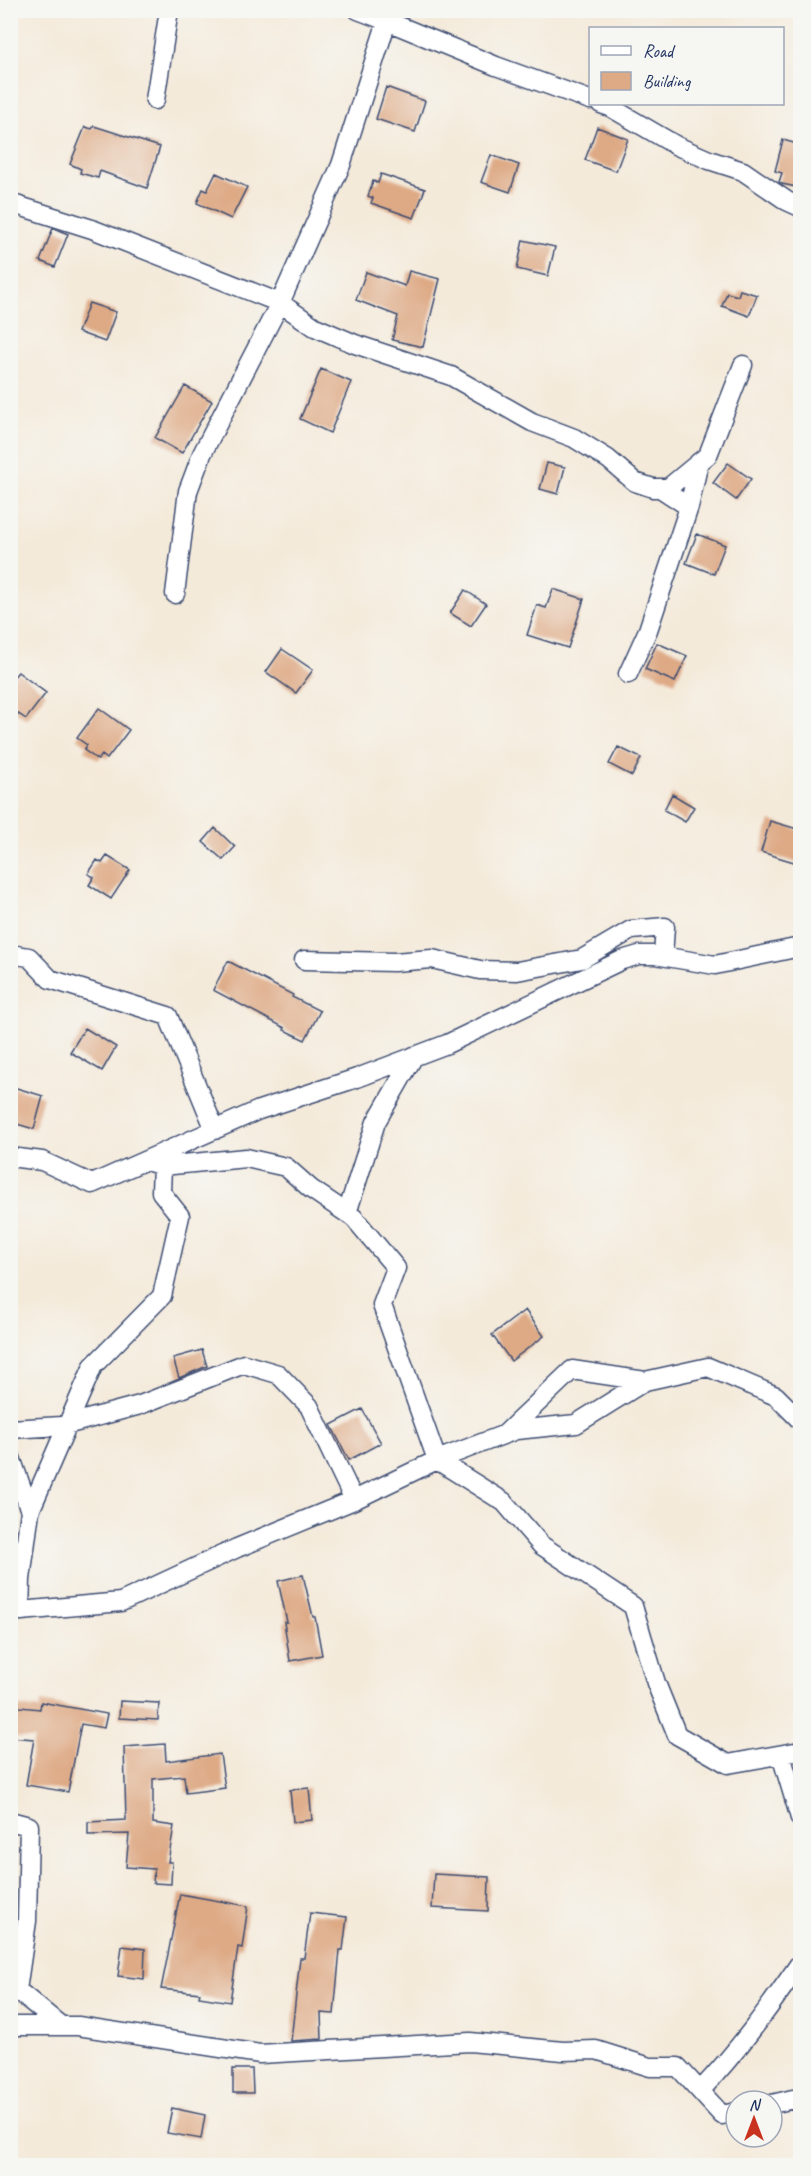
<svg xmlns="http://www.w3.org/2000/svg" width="811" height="2176" font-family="Caveat,sans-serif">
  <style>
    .building { fill: #deaa86 }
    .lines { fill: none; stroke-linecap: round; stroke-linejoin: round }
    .street-casing { stroke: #3c4b71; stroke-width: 21 }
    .street { stroke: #fff; stroke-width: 18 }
  </style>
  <rect width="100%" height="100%" fill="#f6f6f2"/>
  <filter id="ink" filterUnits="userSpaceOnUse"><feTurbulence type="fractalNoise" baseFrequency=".0167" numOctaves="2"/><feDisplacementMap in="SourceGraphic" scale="12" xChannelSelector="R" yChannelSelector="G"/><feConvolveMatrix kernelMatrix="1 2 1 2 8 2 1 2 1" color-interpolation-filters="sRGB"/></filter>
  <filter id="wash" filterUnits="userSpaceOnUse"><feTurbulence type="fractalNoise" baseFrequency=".008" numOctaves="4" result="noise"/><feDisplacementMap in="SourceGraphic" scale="24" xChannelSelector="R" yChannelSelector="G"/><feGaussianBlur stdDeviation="1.35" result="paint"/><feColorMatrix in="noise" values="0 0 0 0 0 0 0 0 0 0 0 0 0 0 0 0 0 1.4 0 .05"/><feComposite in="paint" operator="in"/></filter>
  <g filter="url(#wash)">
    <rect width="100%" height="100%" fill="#f4eada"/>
    <g id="blocks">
      <path class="building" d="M 386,87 L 425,101 L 415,132 L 376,119 Z
        M 94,126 L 160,147 L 147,188 L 100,171 L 98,178 L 80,173 L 81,169 L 70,164 L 85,127 L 92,129 Z
        M 597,127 L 628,139 L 616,171 L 585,160 Z
        M 783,140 L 801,145 L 801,188 L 782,184 L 779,182 L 782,173 L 775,171 Z
        M 491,155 L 519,165 L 510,192 L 481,182 Z
        M 216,173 L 247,187 L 231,219 L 197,203 L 203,189 L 207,191 Z
        M 381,174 L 425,189 L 414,218 L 371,203 L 373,198 L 368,196 L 373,181 L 378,183 Z
        M 53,228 L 68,234 L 55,267 L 40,261 Z
        M 523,240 L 555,247 L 548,276 L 517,269 Z
        M 409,271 L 440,279 L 423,347 L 392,340 L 398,316 L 356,300 L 366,272 L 405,286 Z
        M 740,290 L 757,295 L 749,316 L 722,306 L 727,293 L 738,296 Z
        M 89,303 L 116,312 L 105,342 L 78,332 Z
        M 321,369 L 351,382 L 330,433 L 300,419 Z
        M 185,386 L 212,401 L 182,453 L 155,438 Z
        M 547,463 L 565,467 L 558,494 L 540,489 Z
        M 728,463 L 751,479 L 736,500 L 713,483 Z
        M 697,534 L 725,545 L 714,574 L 686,563 Z
        M 553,589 L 584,599 L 568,648 L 527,635 L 537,605 L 546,608 Z
        M 465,590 L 486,604 L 471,626 L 450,613 Z
        M 657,643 L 687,656 L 675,682 L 645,669 Z
        M 282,649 L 313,670 L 296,693 L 266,672 Z
        M 18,672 L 46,693 L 26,719 L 10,708 L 10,681 Z
        M 99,708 L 129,730 L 107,759 L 102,755 L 98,760 L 84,750 L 87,745 L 77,738 Z
        M 618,747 L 641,758 L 632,776 L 609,764 Z
        M 672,794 L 694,807 L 685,822 L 664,810 Z
        M 770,821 L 801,830 L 801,851 L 797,863 L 761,852 Z
        M 215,828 L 235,847 L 223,860 L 203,842 Z
        M 107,856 L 130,870 L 111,899 L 89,885 L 94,877 L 88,874 L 97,860 L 102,863 Z
        M 228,961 L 293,995 L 292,997 L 320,1011 L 305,1040 L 284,1030 L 285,1028 L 213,990 Z
        M 85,1028 L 116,1047 L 102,1071 L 70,1052 Z
        M 10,1086 L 43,1096 L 34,1129 L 10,1122 Z
        M 525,1310 L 544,1336 L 511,1361 L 492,1335 Z
        M 202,1350 L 207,1366 L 179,1378 L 173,1358 Z
        M 362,1409 L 381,1443 L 349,1460 L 331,1425 Z
        M 303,1575 L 313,1617 L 315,1617 L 322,1655 L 290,1661 L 284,1622 L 287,1622 L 278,1581 Z
        M 120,1701 L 159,1703 L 158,1720 L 119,1718 Z
        M 41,1702 L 107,1714 L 104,1728 L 81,1724 L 68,1792 L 26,1785 L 34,1739 L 10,1737 L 10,1706 L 40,1709 Z
        M 165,1744 L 166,1761 L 220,1754 L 225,1788 L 186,1793 L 184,1776 L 153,1779 L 153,1823 L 174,1826 L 168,1862 L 172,1862 L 171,1884 L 153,1883 L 154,1869 L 126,1867 L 129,1834 L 88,1835 L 88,1822 L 126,1820 L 124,1747 Z
        M 309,1788 L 312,1820 L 293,1822 L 290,1790 Z
        M 434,1874 L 489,1877 L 488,1911 L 432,1908 Z
        M 180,1894 L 248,1906 L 242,1948 L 238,1947 L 230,2002 L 199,1997 L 200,1993 L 161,1989 Z
        M 310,1913 L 347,1917 L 343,1950 L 340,1950 L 334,2014 L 321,2013 L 322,2039 L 291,2041 L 300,1958 L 304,1958 Z
        M 122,1946 L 145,1949 L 144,1979 L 118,1976 Z
        M 233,2069 L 252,2069 L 253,2093 L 233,2093 Z
        M 172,2108 L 205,2115 L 201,2139 L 167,2133 Z"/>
    </g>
  </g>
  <g filter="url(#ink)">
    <use href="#blocks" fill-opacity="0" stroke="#3c4b71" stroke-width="1.5"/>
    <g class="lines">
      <defs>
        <path id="street" d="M 387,21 L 496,66 L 590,100
          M 155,100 L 169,10
          M 601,104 L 610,107 L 677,146 L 709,160 L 743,171 L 787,201 L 800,207
          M 10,203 L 92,229 L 280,303 L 341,165 L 387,21 L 358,10
          M 660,488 L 689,507 L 699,462
          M 175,594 L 188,491 L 202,454 L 280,303 L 315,327 L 355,344 L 451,376 L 532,422 L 574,438 L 608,459 L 635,482 L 653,488 L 668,488 L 708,455 L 743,365
          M 628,674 L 648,630 L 689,507
          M 10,954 L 29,957 L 50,979 L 168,1016 L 215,1130
          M 304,960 L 394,962 L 432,959 L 480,970 L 517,971 L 582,959 L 631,930 L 665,927 L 663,956
          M 10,1157 L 42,1161 L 92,1184 L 259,1110 L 357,1078 L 447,1044 L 622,960 L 639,955 L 655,955 L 715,965 L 800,947
          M 147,1161 L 162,1166 L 246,1158 L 286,1167 L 311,1189 L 354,1218 L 396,1268 L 382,1305 L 437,1460 L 504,1502 L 541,1545 L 633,1606 L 656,1683 L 677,1735 L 728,1764 L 800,1751
          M 347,1213 L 376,1122 L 414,1056
          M 10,1429 L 62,1426 L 140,1405 L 244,1364 L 278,1374 L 309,1406 L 354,1500
          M 505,1434 L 572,1370 L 645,1381
          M 10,1455 L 30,1511 L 21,1579 L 20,1611
          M 30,1511 L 93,1366 L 162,1296 L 180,1216 L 161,1192 L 162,1166
          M 10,1612 L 121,1602 L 237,1548 L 354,1500 L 437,1460 L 516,1430 L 576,1424 L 645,1381 L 708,1367 L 776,1396 L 800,1420
          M 781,1755 L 800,1818
          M 10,1821 L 29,1826 L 27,1921 L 17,1990 L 10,1996
          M 17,1990 L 61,2026
          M 10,2026 L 78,2026 L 260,2054 L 470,2042 L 563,2051 L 596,2050 L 650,2067 L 678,2067 L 722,2115 L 736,2112
          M 700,2091 C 738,2051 769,2008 800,1963
          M 772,2104 L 793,2099 L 800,2104"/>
      </defs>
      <use href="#street" class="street-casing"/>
      <use href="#street" class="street"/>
    </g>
  </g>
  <rect width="811" height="2176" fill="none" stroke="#f6f6f2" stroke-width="36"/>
  <rect x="589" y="27" width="195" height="78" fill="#f6f6f2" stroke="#9ea6b7" stroke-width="1.5"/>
  <rect x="601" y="46" width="30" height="9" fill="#ffffff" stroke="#9ea6b7" stroke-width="1.5"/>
  <text x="643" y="57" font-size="18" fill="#1b2f5e">Road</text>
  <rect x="601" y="72" width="30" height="18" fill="#deaa86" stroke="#9ea6b7" stroke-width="1.5"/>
  <text x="643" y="87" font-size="18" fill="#1b2f5e">Building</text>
  <g transform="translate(754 2119)"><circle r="28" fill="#f6f6f2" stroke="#9ea6b7" stroke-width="1.5"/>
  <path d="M0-4.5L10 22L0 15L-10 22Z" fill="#c8321e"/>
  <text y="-9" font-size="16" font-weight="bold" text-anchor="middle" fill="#1b2f5e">N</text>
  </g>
</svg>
